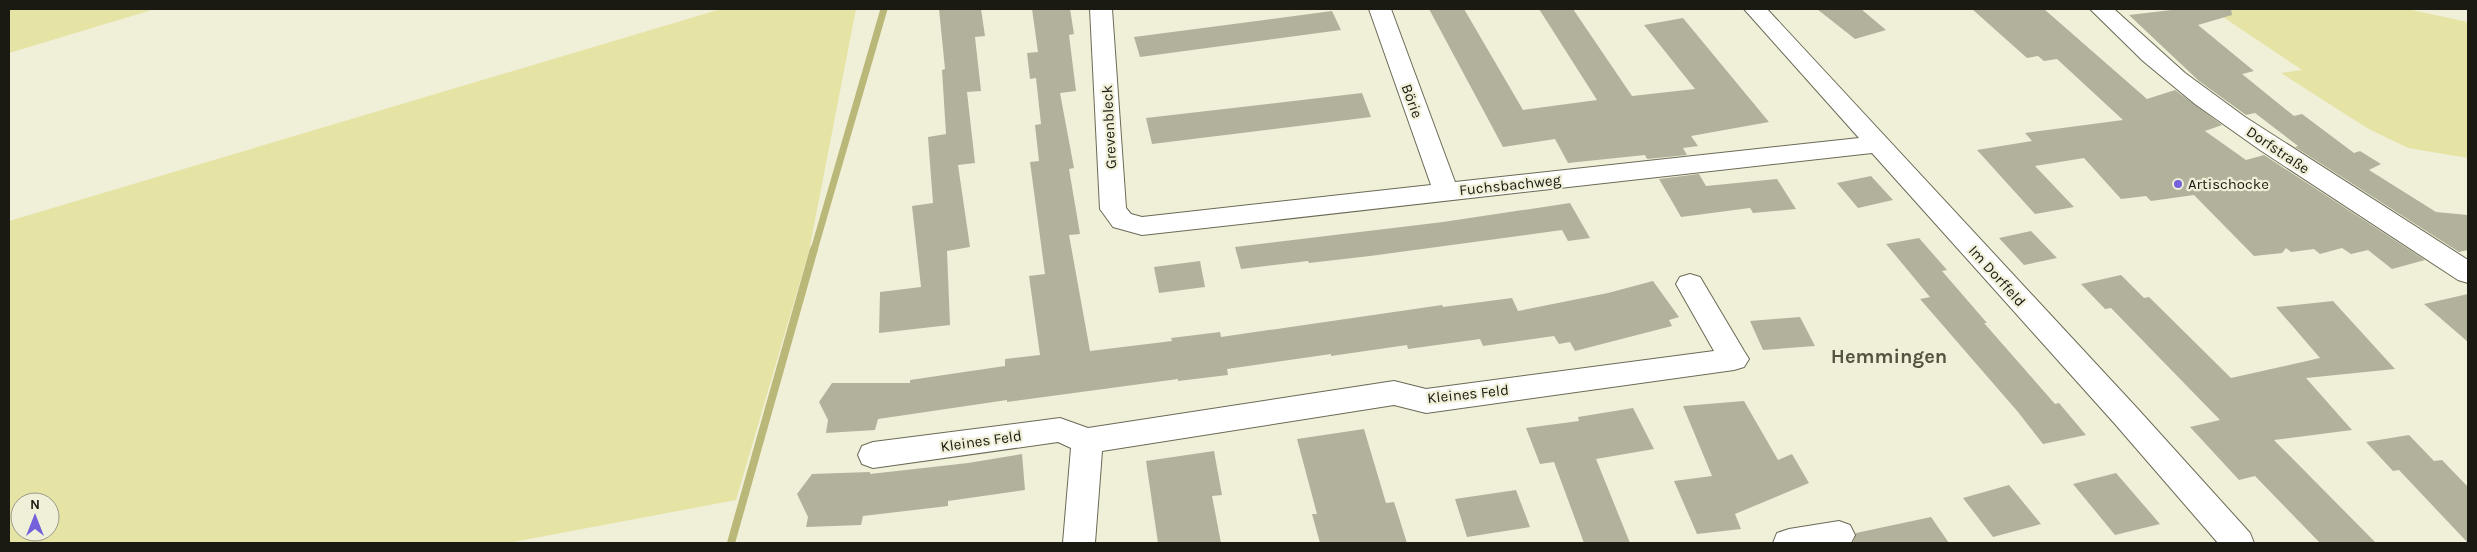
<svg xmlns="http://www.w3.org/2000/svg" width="2477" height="552" font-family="Karla,sans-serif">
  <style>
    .green { fill: #e5e4a5; fill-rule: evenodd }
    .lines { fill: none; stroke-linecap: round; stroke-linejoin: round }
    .stream-far1 { stroke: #bab878; stroke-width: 7 }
    .stream { stroke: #bab878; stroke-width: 8 }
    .building { fill: #b2b29c }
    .street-casing { stroke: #6b6a56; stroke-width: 2 }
    .secondary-casing { stroke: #6b6a56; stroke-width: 2 }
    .street { fill: #fff; fill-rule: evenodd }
    .secondary { fill: #fff; fill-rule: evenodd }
    .poi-dot { fill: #7461db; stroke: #f0efd8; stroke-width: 2 }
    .labels { text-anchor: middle; stroke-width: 4.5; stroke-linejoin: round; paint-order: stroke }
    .street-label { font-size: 15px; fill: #1b1a12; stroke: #f0efd8 }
    .poi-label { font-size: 15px; fill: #1b1a12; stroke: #f0efd8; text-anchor: start }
    .district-label { font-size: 20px; font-weight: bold; fill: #555441; stroke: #f0efd8 }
  </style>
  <rect width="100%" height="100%" fill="#f0efd8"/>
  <path class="green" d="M 9,9 L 155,9 L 9,53 Z
    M 721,9 L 856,9 L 809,251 L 736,500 L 508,543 L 9,543 L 9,221 ZM 20,502 L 50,502 L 50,532 L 20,532 Z
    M 2211,9 L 2407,9 L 2468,22 L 2468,158 L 2408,148 L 2367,128 L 2281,73 L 2302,70 Z"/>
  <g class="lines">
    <path class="stream-far1" d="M 814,250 L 884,9"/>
    <path class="stream" d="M 731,543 L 814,249"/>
  </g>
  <path class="building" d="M 939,9 L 981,9 L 985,36 L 975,37 L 981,91 L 967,92 L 975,163 L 958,165 L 970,247 L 947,251 L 950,325 L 879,333 L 880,292 L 921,287 L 912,206 L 933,203 L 928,137 L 946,134 L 942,70 L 945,69 Z
    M 1032,9 L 1070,9 L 1074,34 L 1069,35 L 1076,91 L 1060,93 L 1074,168 L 1069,169 L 1080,234 L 1069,235 L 1090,351 L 1172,341 L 1171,338 L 1220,332 L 1221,337 L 1442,305 L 1443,307 L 1512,298 L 1518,311 L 1608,293 L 1653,281 L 1679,317 L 1669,320 L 1672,326 L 1575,351 L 1570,342 L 1559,344 L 1554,336 L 1483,346 L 1480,339 L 1408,349 L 1407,345 L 1331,356 L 1331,354 L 1227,369 L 1228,375 L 1178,381 L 1178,379 L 1007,402 L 1007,400 L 878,419 L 875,430 L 826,433 L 828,420 L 819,402 L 832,383 L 910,383 L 910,380 L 1005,366 L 1005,359 L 1040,355 L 1029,276 L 1045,274 L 1030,162 L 1039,161 L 1035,125 L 1041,124 L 1036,78 L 1030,79 L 1027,53 L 1038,52 Z
    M 1429,9 L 1464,9 L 1523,110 L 1597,100 L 1539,9 L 1573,9 L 1632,96 L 1695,89 L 1644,25 L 1683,18 L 1769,122 L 1691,136 L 1698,146 L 1683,148 L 1687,155 L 1647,159 L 1645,155 L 1568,163 L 1555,139 L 1503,147 Z
    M 1817,9 L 1861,9 L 1886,30 L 1855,39 Z
    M 1972,9 L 2044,9 L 2147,99 L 2175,90 L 2222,125 L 2205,131 L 2246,160 L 2264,155 L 2425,260 L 2392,269 L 2368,250 L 2351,254 L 2342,248 L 2320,254 L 2314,249 L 2291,252 L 2286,248 L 2282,253 L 2254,256 L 2194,195 L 2151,201 L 2146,196 L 2121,199 L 2084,158 L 2035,166 L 2074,207 L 2035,214 L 1977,150 L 2032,141 L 2025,133 L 2123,120 L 2057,59 L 2044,61 L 2038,56 L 2027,58 Z
    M 2180,9 L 2231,9 L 2232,15 L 2198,25 L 2254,71 L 2242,74 L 2294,116 L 2302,114 L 2354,153 L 2360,151 L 2381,164 L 2369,170 L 2436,212 L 2468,215 L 2468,250 L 2459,252 L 2295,147 L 2298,146 L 2255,113 L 2246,115 L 2199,81 L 2129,15 Z
    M 1332,11 L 1341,30 L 1140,57 L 1134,37 Z
    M 1362,93 L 1371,117 L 1152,144 L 1146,118 Z
    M 1699,174 L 1706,186 L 1777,179 L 1796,209 L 1753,213 L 1750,208 L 1681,217 L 1659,179 Z
    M 1871,176 L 1893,200 L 1858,208 L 1837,183 Z
    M 1570,203 L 1590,238 L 1568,241 L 1562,230 L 1370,256 L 1309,263 L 1308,261 L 1241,269 L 1235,247 L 1443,222 Z
    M 2031,231 L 2057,258 L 2024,265 L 1999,238 Z
    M 1919,238 L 1947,270 L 1942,271 L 1987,323 L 1984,323 L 2055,404 L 2059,403 L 2086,435 L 2043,444 L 2018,412 L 1920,299 L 1930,297 L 1886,244 Z
    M 1200,261 L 1205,287 L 1159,293 L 1154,267 Z
    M 2121,275 L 2144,298 L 2149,297 L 2231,378 L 2320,358 L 2276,307 L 2333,301 L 2395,369 L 2306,378 L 2352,430 L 2274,440 L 2376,543 L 2320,543 L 2255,476 L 2239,480 L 2190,427 L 2220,420 L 2111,308 L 2105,309 L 2081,284 Z
    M 2468,294 L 2468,342 L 2424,304 Z
    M 1800,317 L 1815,346 L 1763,350 L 1750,321 Z
    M 1744,401 L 1778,460 L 1792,454 L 1809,483 L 1735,514 L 1741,529 L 1697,534 L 1674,481 L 1712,476 L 1683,406 Z
    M 1633,408 L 1654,449 L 1596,459 L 1630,543 L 1584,543 L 1554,462 L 1540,464 L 1526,428 L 1579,421 L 1578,417 Z
    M 1364,429 L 1386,503 L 1394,502 L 1407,543 L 1320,543 L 1312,514 L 1317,514 L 1297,439 Z
    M 2409,435 L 2434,461 L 2442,460 L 2468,487 L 2468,543 L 2399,470 L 2393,471 L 2366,442 Z
    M 1214,451 L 1222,495 L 1212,496 L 1221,543 L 1158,543 L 1146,461 Z
    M 1022,454 L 1025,490 L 948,501 L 948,506 L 863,516 L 861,525 L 806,527 L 808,517 L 797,494 L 812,474 L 870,472 L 870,474 L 968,463 Z
    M 2116,473 L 2160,524 L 2115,535 L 2073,484 Z
    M 2009,485 L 2041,524 L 1993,537 L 1963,498 Z
    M 1516,490 L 1530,527 L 1467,537 L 1455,499 Z
    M 1931,517 L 1949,543 L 1853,543 L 1856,533 Z"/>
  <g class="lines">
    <defs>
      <path id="street" d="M 1090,9 L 1112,9 L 1126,208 L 1131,214 L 1142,217 L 1431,185 L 1369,9 L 1391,9 L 1455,182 L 1859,138 L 1744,9 L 1767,9 L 2137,408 L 2250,533 L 2254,543 L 2218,543 L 2115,424 L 1872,153 L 1142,235 L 1113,227 L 1100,209 Z
        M 1690,274 L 1700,277 L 1744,351 L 1749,359 L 1744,367 L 1734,370 L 1426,413 L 1394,405 L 1102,451 L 1095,543 L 1063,543 L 1071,448 L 1058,442 L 873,468 L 862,464 L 858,455 L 862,446 L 873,442 L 1060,418 L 1088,428 L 1394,381 L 1426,389 L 1714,351 L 1676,284 L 1680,277 Z
        M 1839,521 L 1850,525 L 1855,535 L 1851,543 L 1773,543 L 1777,533 L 1789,529 Z"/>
      <path id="secondary" d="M 2090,9 L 2114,9 L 2185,73 L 2245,117 L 2468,260 L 2468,283 L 2458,280 L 2260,150 L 2195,104 L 2143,61 Z"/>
    </defs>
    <use href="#street" class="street-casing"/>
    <use href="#secondary" class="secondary-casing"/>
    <use href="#street" class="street"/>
    <use href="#secondary" class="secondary"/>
  </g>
  <circle class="poi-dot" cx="2178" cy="184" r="5"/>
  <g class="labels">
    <g class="street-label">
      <text transform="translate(1412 101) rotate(70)" y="5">Börie</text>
      <text transform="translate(1109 127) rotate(-93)" y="5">Grevenbleck</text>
      <text transform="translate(2278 150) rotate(34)" y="5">Dorfstraße</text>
      <text transform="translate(1510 185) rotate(-6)" y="5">Fuchsbachweg</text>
      <text transform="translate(1997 276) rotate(48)" y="5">Im Dorffeld</text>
      <text transform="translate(1468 394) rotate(-6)" y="5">Kleines Feld</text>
      <text transform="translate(981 441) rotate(-8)" y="5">Kleines Feld</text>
    </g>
    <g class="poi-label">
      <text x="2188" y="189">Artischocke</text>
    </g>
    <g class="district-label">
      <text x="1889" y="363">Hemmingen</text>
    </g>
  </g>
  <rect width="2477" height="552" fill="none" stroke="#1b1a12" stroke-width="20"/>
  <g transform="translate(35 517)"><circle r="24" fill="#f0efd8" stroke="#9b9a89"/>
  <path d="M0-4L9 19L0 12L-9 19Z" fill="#7461db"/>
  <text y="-8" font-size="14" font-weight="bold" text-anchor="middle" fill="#1b1a12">N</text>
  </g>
</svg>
